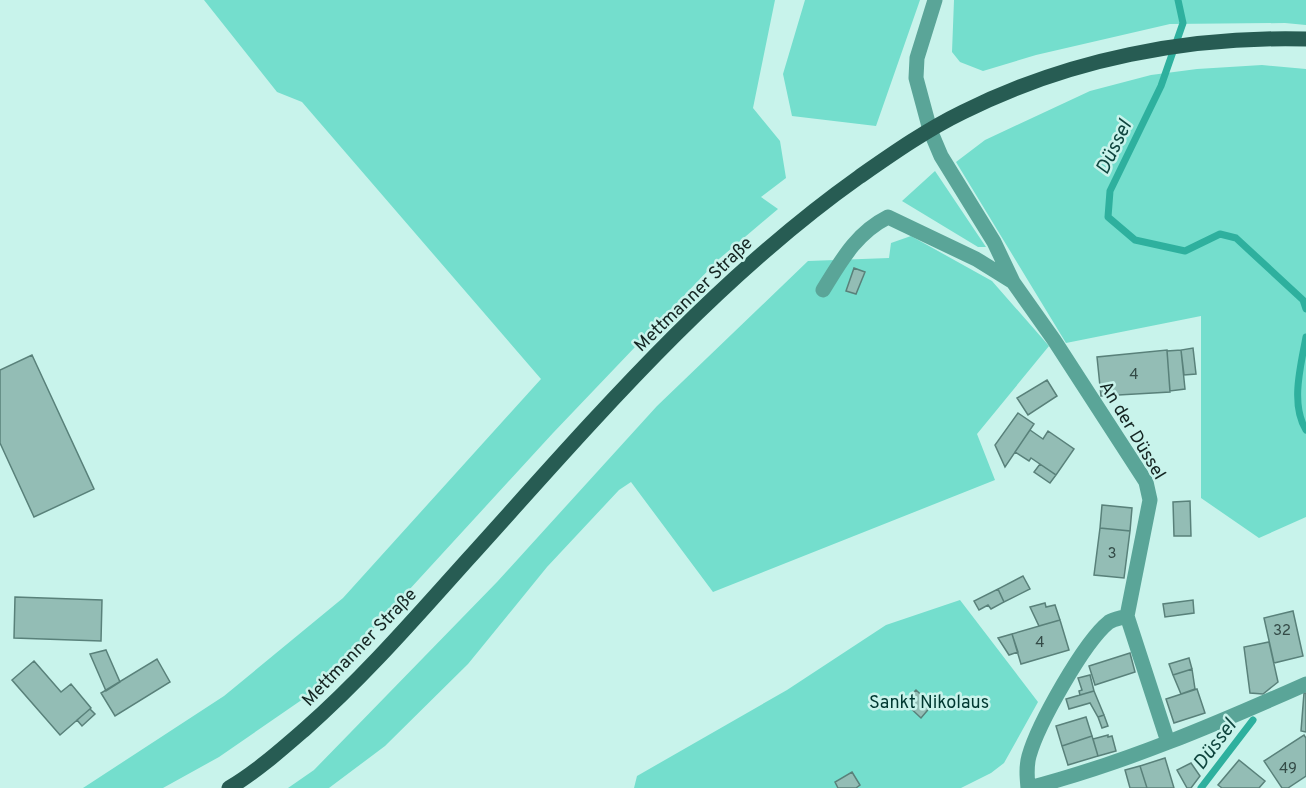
<svg xmlns="http://www.w3.org/2000/svg" width="1306" height="788" font-family="Overpass,sans-serif">
  <style>
    .green { fill: #74decd }
    .lines { fill: none; stroke-linecap: round; stroke-linejoin: round }
    .stream { stroke: #2eb09e; stroke-width: 7 }
    .building { fill: #93bdb5; stroke: #59817a; stroke-width: 1.5 }
    .minor { stroke: #5aa598; stroke-width: 15 }
    .major { stroke: #275c53; stroke-width: 15 }
    .labels { text-anchor: middle; stroke-width: 5; stroke-linejoin: round; paint-order: stroke }
    .number-label { font-size: 15px; fill: #344b47 }
    .street-label { font-size: 18px; fill: #142522; stroke: #c8f3eb }
    .park-label { font-size: 18px; fill: #003831; stroke: #c8f3eb }
    .water-label { font-size: 20px; font-style: italic; fill: #0f453e; stroke: #c8f3eb }
  </style>
  <rect width="100%" height="100%" fill="#c8f3eb"/>
  <path class="green" d="M 204,0 L 775,0 L 753,108 L 780,141 L 786,178 L 761,197 L 778,209 L 719,259 L 553,433 L 319,688 L 219,757 L 163,788 L 83,788 L 224,696 L 343,598 L 541,379 L 302,102 L 277,92 Z
    M 805,0 L 920,0 L 876,126 L 792,116 L 783,74 Z
    M 954,0 L 1306,0 L 1306,25 L 1285,23 L 1170,24 L 1036,55 L 983,71 L 960,62 L 952,52 Z
    M 1262,65 L 1306,69 L 1306,517 L 1259,538 L 1201,498 L 1201,316 L 1066,343 L 956,162 L 985,140 L 1090,91 L 1151,75 L 1197,69 Z
    M 935,171 L 986,247 L 978,247 L 902,201 Z
    M 911,236 L 992,281 L 1049,346 L 977,434 L 995,480 L 713,592 L 631,482 L 619,490 L 547,567 L 468,664 L 385,746 L 329,788 L 288,788 L 314,770 L 497,582 L 657,406 L 808,261 L 889,258 L 891,243 Z
    M 960,600 L 1038,702 L 1004,763 L 991,773 L 961,788 L 634,788 L 637,776 L 787,690 L 886,625 Z"/>
  <g class="lines">
    <path class="stream" d="M 1178,0 L 1183,23 L 1161,86 L 1110,191 L 1108,217 L 1135,240 L 1185,251 L 1220,234 L 1236,238 L 1303,300 L 1306,309
      M 1306,337 C 1301,365 1290,404 1306,430
      M 1201,788 L 1253,720"/>
  </g>
  <path class="building" d="M 854,268 L 865,272 L 856,294 L 846,291 Z
    M 1193,348 L 1196,374 L 1184,375 L 1181,350 Z
    M 1167,350 L 1170,392 L 1101,396 L 1097,357 Z
    M 1181,350 L 1185,389 L 1170,391 L 1167,351 Z
    M 32,355 L 94,489 L 34,517 L 0,443 L 0,370 Z
    M 1047,380 L 1057,396 L 1028,415 L 1017,398 Z
    M 1018,413 L 1034,424 L 1005,467 L 995,445 Z
    M 1030,430 L 1043,439 L 1048,431 L 1074,449 L 1056,475 L 1031,458 L 1029,461 L 1015,452 Z
    M 1040,464 L 1056,475 L 1050,483 L 1034,472 Z
    M 1190,501 L 1191,536 L 1174,536 L 1173,502 Z
    M 1102,505 L 1132,508 L 1130,531 L 1100,528 Z
    M 1100,528 L 1130,531 L 1124,578 L 1094,575 Z
    M 1023,576 L 1030,589 L 1004,602 L 998,589 Z
    M 998,589 L 1004,602 L 991,609 L 988,605 L 979,610 L 974,601 Z
    M 15,597 L 102,600 L 101,641 L 14,638 Z
    M 1193,600 L 1194,613 L 1165,617 L 1163,604 Z
    M 1045,603 L 1046,607 L 1055,605 L 1060,620 L 1039,626 L 1030,607 Z
    M 1293,611 L 1303,656 L 1274,663 L 1264,618 Z
    M 1060,620 L 1069,650 L 1021,664 L 1012,634 Z
    M 1012,634 L 1018,652 L 1009,655 L 998,638 Z
    M 1269,642 L 1278,682 L 1263,694 L 1250,693 L 1244,647 Z
    M 106,650 L 120,682 L 106,691 L 90,654 Z
    M 1130,653 L 1135,672 L 1095,685 L 1089,666 Z
    M 1189,658 L 1192,669 L 1173,675 L 1169,664 Z
    M 157,659 L 170,682 L 115,716 L 101,693 Z
    M 34,661 L 61,692 L 71,684 L 91,708 L 60,735 L 12,680 Z
    M 1192,669 L 1195,689 L 1181,694 L 1173,675 Z
    M 1090,675 L 1094,691 L 1080,695 L 1079,691 L 1082,690 L 1078,678 Z
    M 1197,689 L 1205,713 L 1174,723 L 1166,699 Z
    M 916,690 L 932,705 L 921,718 L 904,702 Z
    M 1094,691 L 1104,715 L 1098,717 L 1090,703 L 1069,709 L 1066,699 Z
    M 1304,693 L 1306,693 L 1306,732 L 1301,731 Z
    M 90,709 L 95,714 L 82,726 L 77,720 Z
    M 1104,715 L 1108,726 L 1102,728 L 1098,717 Z
    M 1086,717 L 1092,736 L 1062,746 L 1056,726 Z
    M 1108,735 L 1108,737 L 1112,736 L 1116,751 L 1098,756 L 1093,739 Z
    M 1304,735 L 1306,738 L 1306,776 L 1288,788 L 1282,788 L 1264,761 Z
    M 1092,736 L 1098,756 L 1068,765 L 1062,746 Z
    M 1165,758 L 1174,788 L 1147,788 L 1140,766 Z
    M 1239,760 L 1265,781 L 1259,788 L 1222,788 L 1218,785 Z
    M 1191,763 L 1200,776 L 1191,788 L 1187,788 L 1177,770 Z
    M 1140,766 L 1147,788 L 1130,788 L 1125,770 Z
    M 852,772 L 860,785 L 856,788 L 838,788 L 835,782 Z"/>
  <g class="lines">
    <path class="minor" d="M 935,0 L 917,58 L 916,78 L 930,130 L 941,156 L 994,242 L 1013,282 L 1054,340 L 1146,482 L 1150,500 L 1127,616
      M 823,290 C 841,261 856,233 888,217 L 976,259 L 1013,282
      M 1127,616 L 1168,742
      M 1028,788 C 1027,777 1026,767 1029,756 C 1038,724 1084,642 1109,622 C 1114,619 1121,618 1127,616
      M 1029,788 C 1125,763 1216,724 1306,684"/>
    <path class="major" d="M 229,788 C 256,772 281,750 304,730 C 364,677 416,617 469,558 C 591,423 711,282 859,177 C 892,154 926,130 963,112 C 1069,59 1188,36 1306,39"/>
  </g>
  <g class="labels">
    <g class="number-label">
      <text x="1134" y="379">4</text>
      <text x="1112" y="558">3</text>
      <text x="1282" y="635">32</text>
      <text x="1040" y="647">4</text>
      <text x="1288" y="773">49</text>
    </g>
    <g class="street-label">
      <text transform="translate(693 294) rotate(-44)" y="6">Mettmanner Straße</text>
      <text transform="translate(1133 430) rotate(59)" y="6">An der Düssel</text>
      <text transform="translate(359 647) rotate(-46)" y="6">Mettmanner Straße</text>
    </g>
    <g class="park-label">
      <text x="929" y="708">Sankt Nikolaus</text>
    </g>
    <g class="water-label">
      <text transform="translate(1113 147) rotate(-64)" y="7">Düssel</text>
      <text transform="translate(1214 744) rotate(-53)" y="7">Düssel</text>
    </g>
  </g>
</svg>
